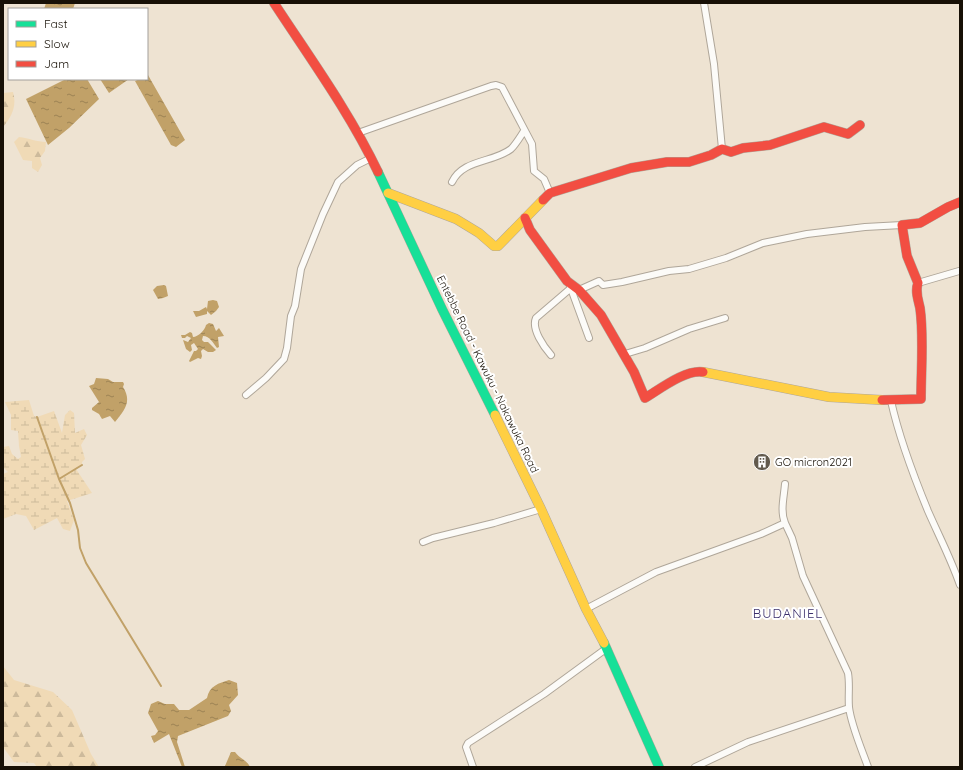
<svg xmlns="http://www.w3.org/2000/svg" width="963" height="770" font-family="Quicksand,sans-serif">
  <style>
    .forest { fill: url(#forest-firs) }
    .wetland { fill: url(#wetland-marsh) }
    .water { fill: url(#water-ripples) }
    .lines { fill: none; stroke-linecap: round; stroke-linejoin: round }
    .stream { stroke: #c1a168; stroke-width: 2 }
    .street-casing { stroke: #afa699; stroke-width: 8 }
    .fast-casing { stroke: #afa699; stroke-width: 10 }
    .slow-casing { stroke: #afa699; stroke-width: 10 }
    .jam-casing { stroke: #afa699; stroke-width: 10 }
    .street { stroke: #fcfbf8; stroke-width: 6 }
    .fast { stroke: #16e098; stroke-width: 9 }
    .slow { stroke: #ffcf43; stroke-width: 9 }
    .jam { stroke: #f24e42; stroke-width: 9 }
    .labels { text-anchor: middle; stroke-width: 4; stroke-linejoin: round; paint-order: stroke }
    .street-label { font-size: 11px; fill: #171006; stroke: #fff }
    .poi-label { font-size: 11px; fill: #171006; stroke: #fff; text-anchor: start }
    .quarter-label { font-size: 13px; letter-spacing: 1px; fill: #3c306c; stroke: #fff }
  </style>
  <defs>
    <pattern id="forest-firs" width="22" height="20" patternUnits="userSpaceOnUse"><rect width="22" height="20" fill="#f0dab6"/><path d="M5 1l3.5 6h-7zM16 11l3.5 6h-7z" fill="#cdba9b"/></pattern>
    <pattern id="wetland-marsh" width="20" height="14" patternUnits="userSpaceOnUse"><rect width="20" height="14" fill="#f0dab6"/><path d="M1 5h8M5 5V1M11 12h8M15 12V8" fill="none" stroke="#cdba9b"/></pattern>
    <pattern id="water-ripples" width="26" height="14" patternUnits="userSpaceOnUse"><rect width="26" height="14" fill="#c1a168"/><path d="M2 4q2-2 4 0t4 0M15 11q2-2 4 0t4 0" fill="none" stroke="#9c8254"/></pattern>
  </defs>
  <rect width="100%" height="100%" fill="#eee3d2"/>
  <path class="forest" d="M 13,92 C 17,106 12,116 3,127 L 3,93 Z
    M 19,137 C 29,138 37,142 46,142 L 45,151 L 40,158 L 42,165 L 38,172 L 32,168 L 32,161 L 23,160 L 14,142 Z
    M 3,666 L 14,680 L 53,692 L 72,710 L 91,754 L 99,767 L 37,767 L 34,763 L 14,762 L 3,747 Z"/>
  <path class="wetland" d="M 29,400 L 34,416 L 37,417 L 54,411 L 62,433 L 65,415 L 70,410 L 74,413 L 75,433 L 84,429 L 87,435 L 81,445 L 85,459 L 82,462 L 82,465 L 76,469 L 92,493 L 67,501 L 74,520 L 70,531 L 63,529 L 57,518 L 34,530 L 26,516 L 16,514 L 3,519 L 3,474 L 8,472 L 3,467 L 3,447 L 9,446 L 12,454 L 18,459 L 21,457 L 19,446 L 18,431 L 11,430 L 11,415 L 5,402 Z"/>
  <path class="water" d="M 46,3 L 75,3 L 73,9 L 44,9 Z
    M 147,75 L 148,75 L 185,140 L 176,147 L 171,145 L 135,81 L 140,79 L 147,79 Z
    M 66,79 L 87,79 L 99,99 L 69,128 L 48,145 L 26,99 Z
    M 100,79 L 129,79 L 109,93 Z
    M 164,285 L 166,286 L 168,296 L 163,298 L 158,299 L 153,290 L 157,286 Z
    M 213,300 L 217,301 L 219,307 L 216,311 L 211,315 L 207,311 L 207,314 L 196,317 L 193,311 L 199,311 L 206,307 L 207,309 L 208,301 Z
    M 209,323 L 213,324 L 216,331 L 219,328 L 224,336 L 218,337 L 219,347 L 217,348 C 213,343 210,336 203,336 L 202,340 L 204,342 L 208,342 L 216,350 L 213,352 L 208,352 L 203,349 L 201,351 L 202,356 L 201,359 L 198,358 L 190,362 L 189,361 L 194,351 L 196,351 L 198,349 L 194,343 L 191,345 L 192,350 L 190,352 L 186,349 L 183,340 L 188,342 L 191,338 L 187,336 L 185,338 L 182,338 L 181,335 L 185,335 L 190,332 L 192,333 L 193,337 C 198,337 205,330 206,325 Z
    M 96,378 L 108,379 L 113,382 L 123,382 L 124,384 L 123,387 C 132,401 125,410 115,422 L 110,416 L 102,419 L 99,414 L 92,410 L 92,408 L 99,402 L 89,386 L 94,384 Z
    M 229,680 L 237,683 L 238,695 L 229,705 L 231,711 L 228,716 L 178,736 L 177,742 L 185,767 L 182,767 L 169,734 L 154,743 L 151,736 L 155,735 L 158,731 L 148,713 L 151,704 L 158,701 L 165,704 L 174,704 L 179,710 L 189,710 L 207,698 C 209,686 219,683 229,680 Z
    M 231,752 L 235,752 C 240,759 247,760 250,767 L 224,767 L 225,766 Z"/>
  <g class="lines">
    <path class="stream" d="M 37,417 L 59,479 L 70,503 L 78,530 L 80,548 L 86,563 L 161,686
      M 59,479 L 82,465"/>
    <defs>
      <path id="street" d="M 704,3 L 714,64 L 722,149
        M 358,133 L 491,86 L 496,85 L 502,87 L 532,144 L 534,171 L 544,179 L 550,193
        M 452,182 C 463,159 493,163 511,149 C 516,144 520,137 524,131
        M 918,283 L 959,271
        M 570,286 L 589,338
        M 579,290 L 599,281 L 603,285 L 622,282 L 669,271 L 689,269 L 726,258 L 763,243 L 807,234 L 865,227 L 902,225
        M 625,354 L 645,348 L 689,329 L 725,318
        M 551,355 C 544,347 531,329 536,318 L 571,288
        M 246,395 L 266,378 L 284,359 L 287,348 L 291,316 L 295,306 L 301,269 L 323,214 L 338,182 L 357,165 L 371,158
        M 891,401 C 899,437 914,477 928,511 C 939,536 951,559 960,585
        M 785,523 L 792,538 L 803,576 L 848,673 C 850,685 848,696 849,707 C 851,725 862,750 868,767
        M 423,542 L 433,538 L 494,523 L 541,509
        M 586,609 L 656,572 L 761,534 L 785,523 C 780,511 784,497 785,484
        M 473,767 L 466,747 L 468,743 L 544,694 L 607,648
        M 695,767 L 748,742 L 849,708"/>
      <path id="fast" d="M 378,172 L 442,309 L 495,415
        M 604,643 L 659,767"/>
      <path id="slow" d="M 388,193 L 456,219 L 479,233 L 494,246 L 498,246 L 543,200
        M 703,372 L 829,397 L 882,400
        M 495,415 L 541,509 L 586,609 L 604,643"/>
      <path id="jam" d="M 274,3 C 310,58 350,113 378,172
        M 543,200 L 550,193 L 631,168 L 667,162 L 689,162 L 711,155 L 722,149 L 731,152 L 743,148 L 770,145 L 824,127 L 848,134 L 860,125
        M 525,218 L 530,230 L 567,281 L 579,290 L 601,315 L 634,372 L 645,398 C 660,389 686,369 703,372
        M 882,400 L 921,399 C 921,371 924,335 920,308 C 918,299 915,291 918,283 L 907,256 L 902,225 L 920,223 L 948,207 L 960,202"/>
    </defs>
    <use href="#street" class="street-casing"/>
    <use href="#fast" class="fast-casing"/>
    <use href="#slow" class="slow-casing"/>
    <use href="#jam" class="jam-casing"/>
    <use href="#street" class="street"/>
    <use href="#fast" class="fast"/>
    <use href="#slow" class="slow"/>
    <use href="#jam" class="jam"/>
  </g>
  <defs>
    <symbol id="building-disc" viewBox="-11 -11 22 22"><circle r="9.5" fill="#625a4d" stroke="#fff"/><path d="M-4-6H4V6H1V3H-1V6H-4ZM-2.5-4.3h1.7v1.8h-1.7ZM.8-4.3h1.7v1.8H.8ZM-2.5-1h1.7V.8h-1.7ZM.8-1h1.7V.8H.8Z" fill="#fff"/></symbol>
  </defs>
  <g fill-rule="evenodd">
    <use href="#building-disc" x="752" y="452" width="20" height="20"/>
  </g>
  <g class="labels">
    <g class="street-label">
      <text transform="translate(488 374) rotate(64)" y="4">Entebbe Road - Kawuku - Nakawuka Road</text>
    </g>
    <g class="poi-label">
      <text x="775" y="466">GO micron2021</text>
    </g>
    <g class="quarter-label">
      <text x="788" y="618">BUDANIEL</text>
    </g>
  </g>
  <rect width="963" height="770" fill="none" stroke="#171006" stroke-width="8"/>
  <rect x="8" y="8" width="140" height="72" fill="#ffffff" stroke="#a29f9b"/>
  <rect x="16" y="21" width="20" height="6" fill="#16e098" stroke="#a29f9b"/>
  <text x="44" y="28" font-size="12" fill="#171006">Fast</text>
  <rect x="16" y="41" width="20" height="6" fill="#ffcf43" stroke="#a29f9b"/>
  <text x="44" y="48" font-size="12" fill="#171006">Slow</text>
  <rect x="16" y="61" width="20" height="6" fill="#f24e42" stroke="#a29f9b"/>
  <text x="44" y="68" font-size="12" fill="#171006">Jam</text>
</svg>
